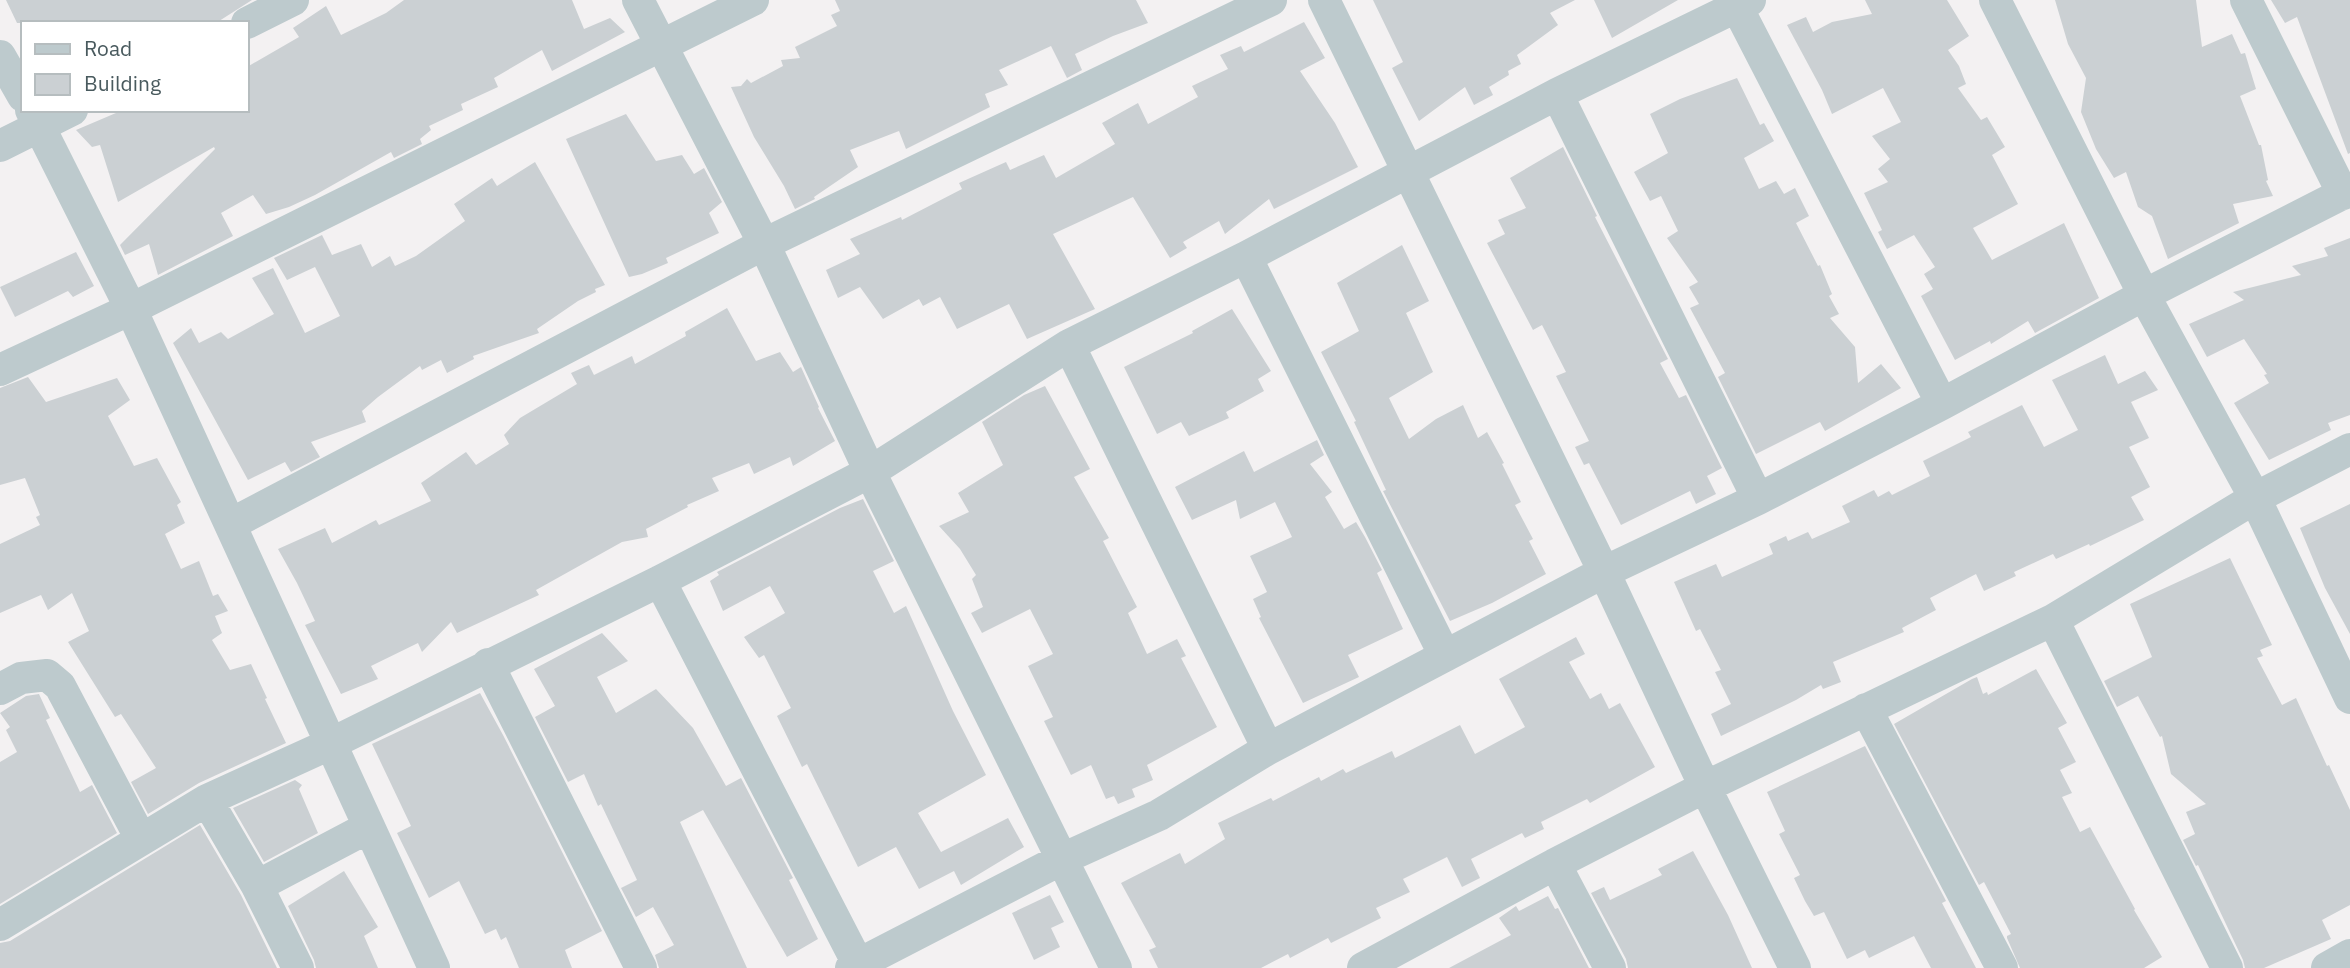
<svg xmlns="http://www.w3.org/2000/svg" width="2350" height="968" font-family="'IBM Plex Sans',sans-serif">
  <style>
    .building { fill: #cbd0d3 }
    .lines { fill: none; stroke-linecap: round; stroke-linejoin: round }
    .minor { stroke: #bdcacd; stroke-width: 32 }
  </style>
  <rect width="100%" height="100%" fill="#f3f1f2"/>
  <path class="building" d="M 6,0 L 252,0 L 216,23 L 17,23 Z
    M 404,0 L 572,0 L 584,29 L 610,18 L 625,32 L 552,71 L 542,50 L 494,78 L 498,87 L 461,104 L 463,110 L 429,126 L 431,130 L 420,139 L 422,144 L 394,158 L 391,152 L 315,195 L 289,207 L 266,214 L 253,195 L 221,213 L 233,236 L 158,275 L 149,244 L 125,255 L 120,245 L 215,149 L 214,147 L 118,202 L 100,145 L 92,147 L 76,130 L 123,110 L 247,110 L 247,67 L 299,37 L 293,28 L 326,6 L 341,35 L 386,13 Z
    M 835,0 L 1136,0 L 1148,23 L 1113,36 L 1075,54 L 1082,70 L 1067,78 L 1051,46 L 999,70 L 1008,85 L 985,94 L 990,107 L 906,149 L 899,131 L 850,150 L 858,167 L 814,197 L 815,199 L 795,209 L 784,186 L 754,137 L 731,87 L 741,86 L 747,79 L 751,83 L 783,66 L 781,60 L 800,58 L 795,47 L 837,26 L 831,15 L 840,11 Z
    M 1373,0 L 1575,0 L 1550,13 L 1558,25 L 1517,55 L 1521,64 L 1508,71 L 1509,75 L 1489,87 L 1493,95 L 1474,105 L 1465,87 L 1419,121 L 1392,68 L 1403,62 Z
    M 1594,0 L 1678,0 L 1612,38 Z
    M 1865,0 L 1947,0 L 1969,36 L 1948,50 L 1959,66 L 1966,84 L 1958,88 L 1981,120 L 1987,117 L 2005,147 L 1992,155 L 2018,204 L 1973,228 L 1992,260 L 2064,223 L 2099,298 L 2035,333 L 2028,321 L 1991,344 L 1990,341 L 1955,360 L 1921,296 L 1933,289 L 1924,274 L 1935,267 L 1914,235 L 1887,249 L 1878,232 L 1882,230 L 1864,193 L 1888,182 L 1878,169 L 1890,159 L 1872,136 L 1901,122 L 1883,88 L 1832,114 L 1822,90 L 1787,25 L 1806,17 L 1813,32 L 1832,22 L 1872,14 Z
    M 2055,0 L 2196,0 L 2202,47 L 2232,34 L 2241,54 L 2245,53 L 2256,89 L 2240,96 L 2259,145 L 2261,145 L 2268,180 L 2266,181 L 2273,196 L 2233,204 L 2239,223 L 2168,259 L 2152,216 L 2138,207 L 2126,172 L 2114,178 L 2096,149 L 2081,112 L 2086,78 L 2068,44 Z
    M 2271,0 L 2350,0 L 2350,153 L 2348,154 L 2297,17 L 2285,23 Z
    M 1304,22 L 1325,58 L 1300,71 L 1335,123 L 1358,167 L 1274,209 L 1269,199 L 1225,234 L 1219,221 L 1183,242 L 1187,248 L 1170,258 L 1133,197 L 1053,234 L 1095,309 L 1027,339 L 1009,304 L 957,329 L 940,297 L 923,306 L 919,299 L 883,319 L 860,287 L 838,298 L 826,270 L 860,254 L 850,239 L 901,217 L 902,220 L 962,189 L 959,183 L 1006,162 L 1010,170 L 1044,155 L 1056,178 L 1115,144 L 1102,123 L 1138,103 L 1148,124 L 1198,97 L 1192,86 L 1228,69 L 1220,55 L 1241,46 L 1244,52 Z
    M 1737,78 L 1760,125 L 1764,123 L 1774,141 L 1744,158 L 1759,189 L 1776,181 L 1784,194 L 1795,188 L 1809,216 L 1796,223 L 1818,266 L 1820,265 L 1832,294 L 1829,296 L 1839,314 L 1830,318 L 1855,347 L 1858,383 L 1881,364 L 1901,388 L 1825,431 L 1820,422 L 1756,454 L 1718,377 L 1725,373 L 1690,308 L 1699,304 L 1689,287 L 1698,282 L 1667,238 L 1678,231 L 1661,196 L 1650,201 L 1634,172 L 1668,153 L 1650,114 L 1680,99 Z
    M 626,114 L 656,161 L 682,155 L 694,174 L 704,168 L 722,202 L 709,213 L 719,233 L 666,258 L 668,263 L 642,274 L 629,277 L 566,139 Z
    M 1563,147 L 1597,216 L 1595,217 L 1668,359 L 1660,363 L 1679,398 L 1686,395 L 1722,468 L 1707,476 L 1716,494 L 1696,504 L 1690,491 L 1621,525 L 1589,463 L 1584,465 L 1575,447 L 1589,441 L 1556,376 L 1566,372 L 1542,325 L 1533,330 L 1487,243 L 1505,234 L 1498,220 L 1526,208 L 1510,178 Z
    M 535,162 L 605,285 L 595,289 L 596,292 L 578,301 L 537,329 L 539,333 L 473,356 L 474,359 L 447,373 L 441,360 L 422,370 L 420,366 L 378,397 L 362,411 L 366,422 L 311,442 L 320,457 L 291,472 L 285,462 L 248,480 L 173,343 L 191,328 L 199,343 L 221,332 L 228,339 L 274,314 L 252,278 L 273,268 L 305,333 L 340,316 L 315,267 L 287,280 L 274,258 L 322,235 L 332,255 L 361,244 L 372,267 L 390,256 L 395,266 L 416,256 L 465,221 L 454,204 L 492,178 L 497,186 Z
    M 2350,238 L 2350,415 L 2328,423 L 2331,430 L 2269,460 L 2234,403 L 2269,383 L 2264,375 L 2267,374 L 2244,339 L 2207,357 L 2189,324 L 2244,300 L 2233,292 L 2301,275 L 2292,266 L 2328,256 L 2324,248 Z
    M 1402,245 L 1429,301 L 1406,313 L 1433,372 L 1389,398 L 1409,439 L 1436,419 L 1463,405 L 1478,438 L 1487,432 L 1504,463 L 1502,464 L 1521,502 L 1515,505 L 1533,539 L 1529,541 L 1546,574 L 1492,603 L 1450,621 L 1383,491 L 1386,490 L 1354,422 L 1356,421 L 1321,352 L 1359,331 L 1337,283 Z
    M 76,252 L 94,286 L 73,297 L 68,291 L 15,317 L 0,287 Z
    M 727,308 L 756,361 L 780,352 L 793,372 L 801,367 L 819,407 L 818,408 L 835,441 L 793,466 L 790,457 L 754,474 L 749,463 L 712,478 L 719,491 L 687,505 L 688,507 L 646,529 L 648,537 L 622,542 L 536,590 L 539,595 L 457,633 L 451,622 L 422,652 L 418,643 L 371,666 L 378,679 L 341,694 L 305,625 L 315,621 L 297,583 L 278,549 L 325,528 L 332,543 L 376,520 L 379,525 L 431,501 L 421,483 L 466,452 L 476,465 L 509,444 L 504,435 L 520,418 L 577,384 L 571,373 L 589,365 L 594,375 L 632,356 L 635,364 L 686,336 L 685,332 Z
    M 1232,309 L 1271,371 L 1258,379 L 1264,391 L 1226,412 L 1229,418 L 1189,436 L 1181,422 L 1157,434 L 1124,367 L 1193,333 L 1192,331 Z
    M 2105,355 L 2118,384 L 2145,371 L 2158,390 L 2131,402 L 2149,438 L 2129,447 L 2150,487 L 2131,497 L 2144,520 L 2090,546 L 2089,544 L 2056,559 L 2053,554 L 2014,572 L 2016,576 L 1984,591 L 1976,574 L 1930,598 L 1936,610 L 1902,628 L 1904,632 L 1833,662 L 1841,682 L 1823,689 L 1821,685 L 1796,700 L 1721,736 L 1711,714 L 1731,704 L 1715,672 L 1721,670 L 1700,629 L 1696,631 L 1674,582 L 1716,564 L 1722,577 L 1773,554 L 1769,544 L 1786,536 L 1788,541 L 1808,532 L 1812,539 L 1850,522 L 1842,506 L 1874,490 L 1878,497 L 1889,491 L 1892,495 L 1930,476 L 1923,461 L 1971,437 L 1968,432 L 2022,405 L 2044,447 L 2078,430 L 2052,380 Z
    M 28,377 L 46,402 L 117,378 L 130,400 L 108,416 L 134,466 L 157,458 L 181,502 L 177,505 L 185,523 L 165,534 L 181,569 L 199,561 L 213,596 L 218,594 L 228,611 L 215,616 L 222,633 L 212,640 L 230,670 L 251,664 L 267,698 L 265,699 L 286,743 L 199,783 L 148,814 L 131,782 L 156,768 L 121,714 L 115,717 L 68,642 L 89,631 L 72,593 L 48,610 L 41,595 L 0,613 L 0,544 L 40,525 L 36,517 L 40,515 L 25,478 L 0,485 L 0,388 Z
    M 1045,386 L 1090,469 L 1074,477 L 1109,538 L 1103,541 L 1137,607 L 1128,613 L 1147,654 L 1177,639 L 1186,656 L 1181,658 L 1217,727 L 1147,765 L 1153,780 L 1132,789 L 1135,797 L 1118,804 L 1114,796 L 1106,799 L 1091,765 L 1071,775 L 1044,721 L 1053,717 L 1028,666 L 1053,654 L 1030,609 L 982,633 L 971,613 L 983,607 L 972,579 L 976,575 L 960,549 L 939,526 L 969,512 L 958,493 L 1003,465 L 982,422 L 1024,395 Z
    M 1317,440 L 1324,455 L 1310,464 L 1332,492 L 1325,497 L 1344,529 L 1356,522 L 1365,537 L 1382,570 L 1377,573 L 1403,629 L 1348,655 L 1359,677 L 1303,703 L 1259,618 L 1261,617 L 1253,599 L 1267,592 L 1250,556 L 1292,537 L 1275,502 L 1240,519 L 1236,500 L 1192,520 L 1175,487 L 1244,451 L 1254,472 Z
    M 863,499 L 894,561 L 873,571 L 894,613 L 906,606 L 953,711 L 986,775 L 918,813 L 941,852 L 1008,818 L 1024,847 L 961,885 L 954,871 L 919,889 L 896,847 L 858,867 L 807,764 L 802,767 L 777,716 L 791,708 L 764,655 L 759,658 L 744,637 L 785,613 L 770,586 L 723,611 L 710,581 L 719,575 L 717,572 L 840,508 Z
    M 2350,504 L 2350,634 L 2325,588 L 2300,528 Z
    M 2230,558 L 2272,645 L 2260,650 L 2263,656 L 2257,658 L 2282,705 L 2296,698 L 2327,766 L 2329,765 L 2350,810 L 2350,905 L 2322,920 L 2331,939 L 2264,968 L 2245,968 L 2243,960 L 2198,865 L 2196,866 L 2183,840 L 2195,834 L 2186,812 L 2206,804 L 2171,774 L 2162,736 L 2160,737 L 2138,696 L 2117,707 L 2104,681 L 2152,657 L 2130,604 Z
    M 602,633 L 628,661 L 597,677 L 616,713 L 656,689 L 693,728 L 726,786 L 741,778 L 793,878 L 789,880 L 818,939 L 787,957 L 703,810 L 680,822 L 747,968 L 659,968 L 655,955 L 674,945 L 653,907 L 636,917 L 621,888 L 637,880 L 601,804 L 598,806 L 584,774 L 568,782 L 535,717 L 555,706 L 534,669 Z
    M 1576,637 L 1585,654 L 1569,662 L 1590,699 L 1601,693 L 1609,709 L 1620,703 L 1655,767 L 1590,803 L 1587,799 L 1541,822 L 1544,829 L 1525,838 L 1522,833 L 1471,859 L 1480,878 L 1462,887 L 1447,857 L 1403,879 L 1410,892 L 1376,908 L 1381,918 L 1331,943 L 1328,938 L 1290,958 L 1288,954 L 1261,968 L 1158,968 L 1149,950 L 1156,947 L 1121,883 L 1180,853 L 1185,864 L 1225,839 L 1218,823 L 1271,798 L 1273,801 L 1319,777 L 1321,781 L 1343,769 L 1346,773 L 1392,751 L 1395,758 L 1460,725 L 1475,754 L 1525,727 L 1499,679 Z
    M 2036,669 L 2067,723 L 2058,728 L 2076,762 L 2060,770 L 2072,793 L 2062,797 L 2080,832 L 2090,827 L 2135,909 L 2134,910 L 2162,957 L 2144,968 L 2020,968 L 2007,938 L 2007,936 L 2011,934 L 1984,882 L 1979,885 L 1894,724 L 1972,679 L 1977,677 L 1983,694 L 1987,692 L 1988,695 Z
    M 480,693 L 503,735 L 602,931 L 565,950 L 572,968 L 519,968 L 506,937 L 501,940 L 496,929 L 485,934 L 459,881 L 429,898 L 397,833 L 411,826 L 372,744 Z
    M 39,694 L 50,718 L 46,720 L 80,792 L 92,785 L 117,833 L 0,904 L 0,762 L 17,752 L 6,730 L 10,727 L 0,713 L 26,696 Z
    M 1865,746 L 1944,897 L 1946,901 L 1942,903 L 1976,968 L 1931,968 L 1914,936 L 1869,958 L 1865,950 L 1847,959 L 1824,912 L 1814,916 L 1805,901 L 1794,878 L 1800,875 L 1779,834 L 1785,831 L 1767,792 Z
    M 295,780 L 302,785 L 299,789 L 318,833 L 264,862 L 233,808 Z
    M 200,825 L 241,895 L 277,968 L 0,968 L 0,943 L 10,941 Z
    M 1693,851 L 1728,915 L 1752,968 L 1628,968 L 1626,959 L 1591,893 L 1604,887 L 1610,900 L 1662,875 L 1658,869 Z
    M 344,871 L 378,927 L 364,936 L 378,968 L 316,968 L 314,960 L 288,906 Z
    M 1050,895 L 1064,922 L 1051,928 L 1060,947 L 1034,960 L 1012,913 Z
    M 1548,896 L 1555,909 L 1558,908 L 1589,968 L 1449,968 L 1511,935 L 1499,918 L 1516,906 L 1519,911 Z"/>
  <g class="lines">
    <path class="minor" d="M 638,0 L 764,244 L 870,472 L 1116,968
      M 1324,0 L 1604,572 L 1705,787 L 1795,968
      M 1995,0 L 2144,295 L 2255,498 L 2350,698
      M 2246,0 L 2343,194
      M 1737,7 L 1942,404
      M 247,23 L 293,0
      M 0,56 L 23,96
      M 1557,94 L 1758,499
      M 31,110 L 131,309 L 434,968
      M 0,146 L 72,110
      M 1246,257 L 1445,656
      M 1069,345 L 1268,749
      M 0,370 L 131,309 L 753,0
      M 231,524 L 764,244 L 1271,0
      M 660,581 L 858,964
      M 2053,620 L 2227,968
      M 488,664 L 641,968
      M 0,689 L 21,678 L 47,675 L 60,686 L 141,839
      M 1866,709 L 2002,968
      M 207,800 L 257,886 L 298,968
      M 1555,864 L 1610,968
      M 257,886 L 369,827
      M 0,925 L 207,800 L 330,744 L 660,581 L 870,472 L 1069,345 L 1246,257 L 1557,94 L 1750,0
      M 851,968 L 1062,859 L 1159,815 L 1268,749 L 1604,572 L 1758,499 L 1942,404 L 2144,295 L 2350,190
      M 1363,968 L 1555,864 L 1705,787 L 2053,620 L 2255,498 L 2350,449
      M 2327,968 L 2350,955"/>
  </g>
  <rect x="21" y="21" width="228" height="91" fill="#ffffff" stroke="#b6bdbf" stroke-width="2"/>
  <rect x="35" y="44" width="35" height="10" fill="#bdcacd" stroke="#b6bdbf" stroke-width="2"/>
  <text x="84" y="56" font-size="21" fill="#495a5e">Road</text>
  <rect x="35" y="74" width="35" height="21" fill="#cbd0d3" stroke="#b6bdbf" stroke-width="2"/>
  <text x="84" y="91" font-size="21" fill="#495a5e">Building</text>
</svg>
